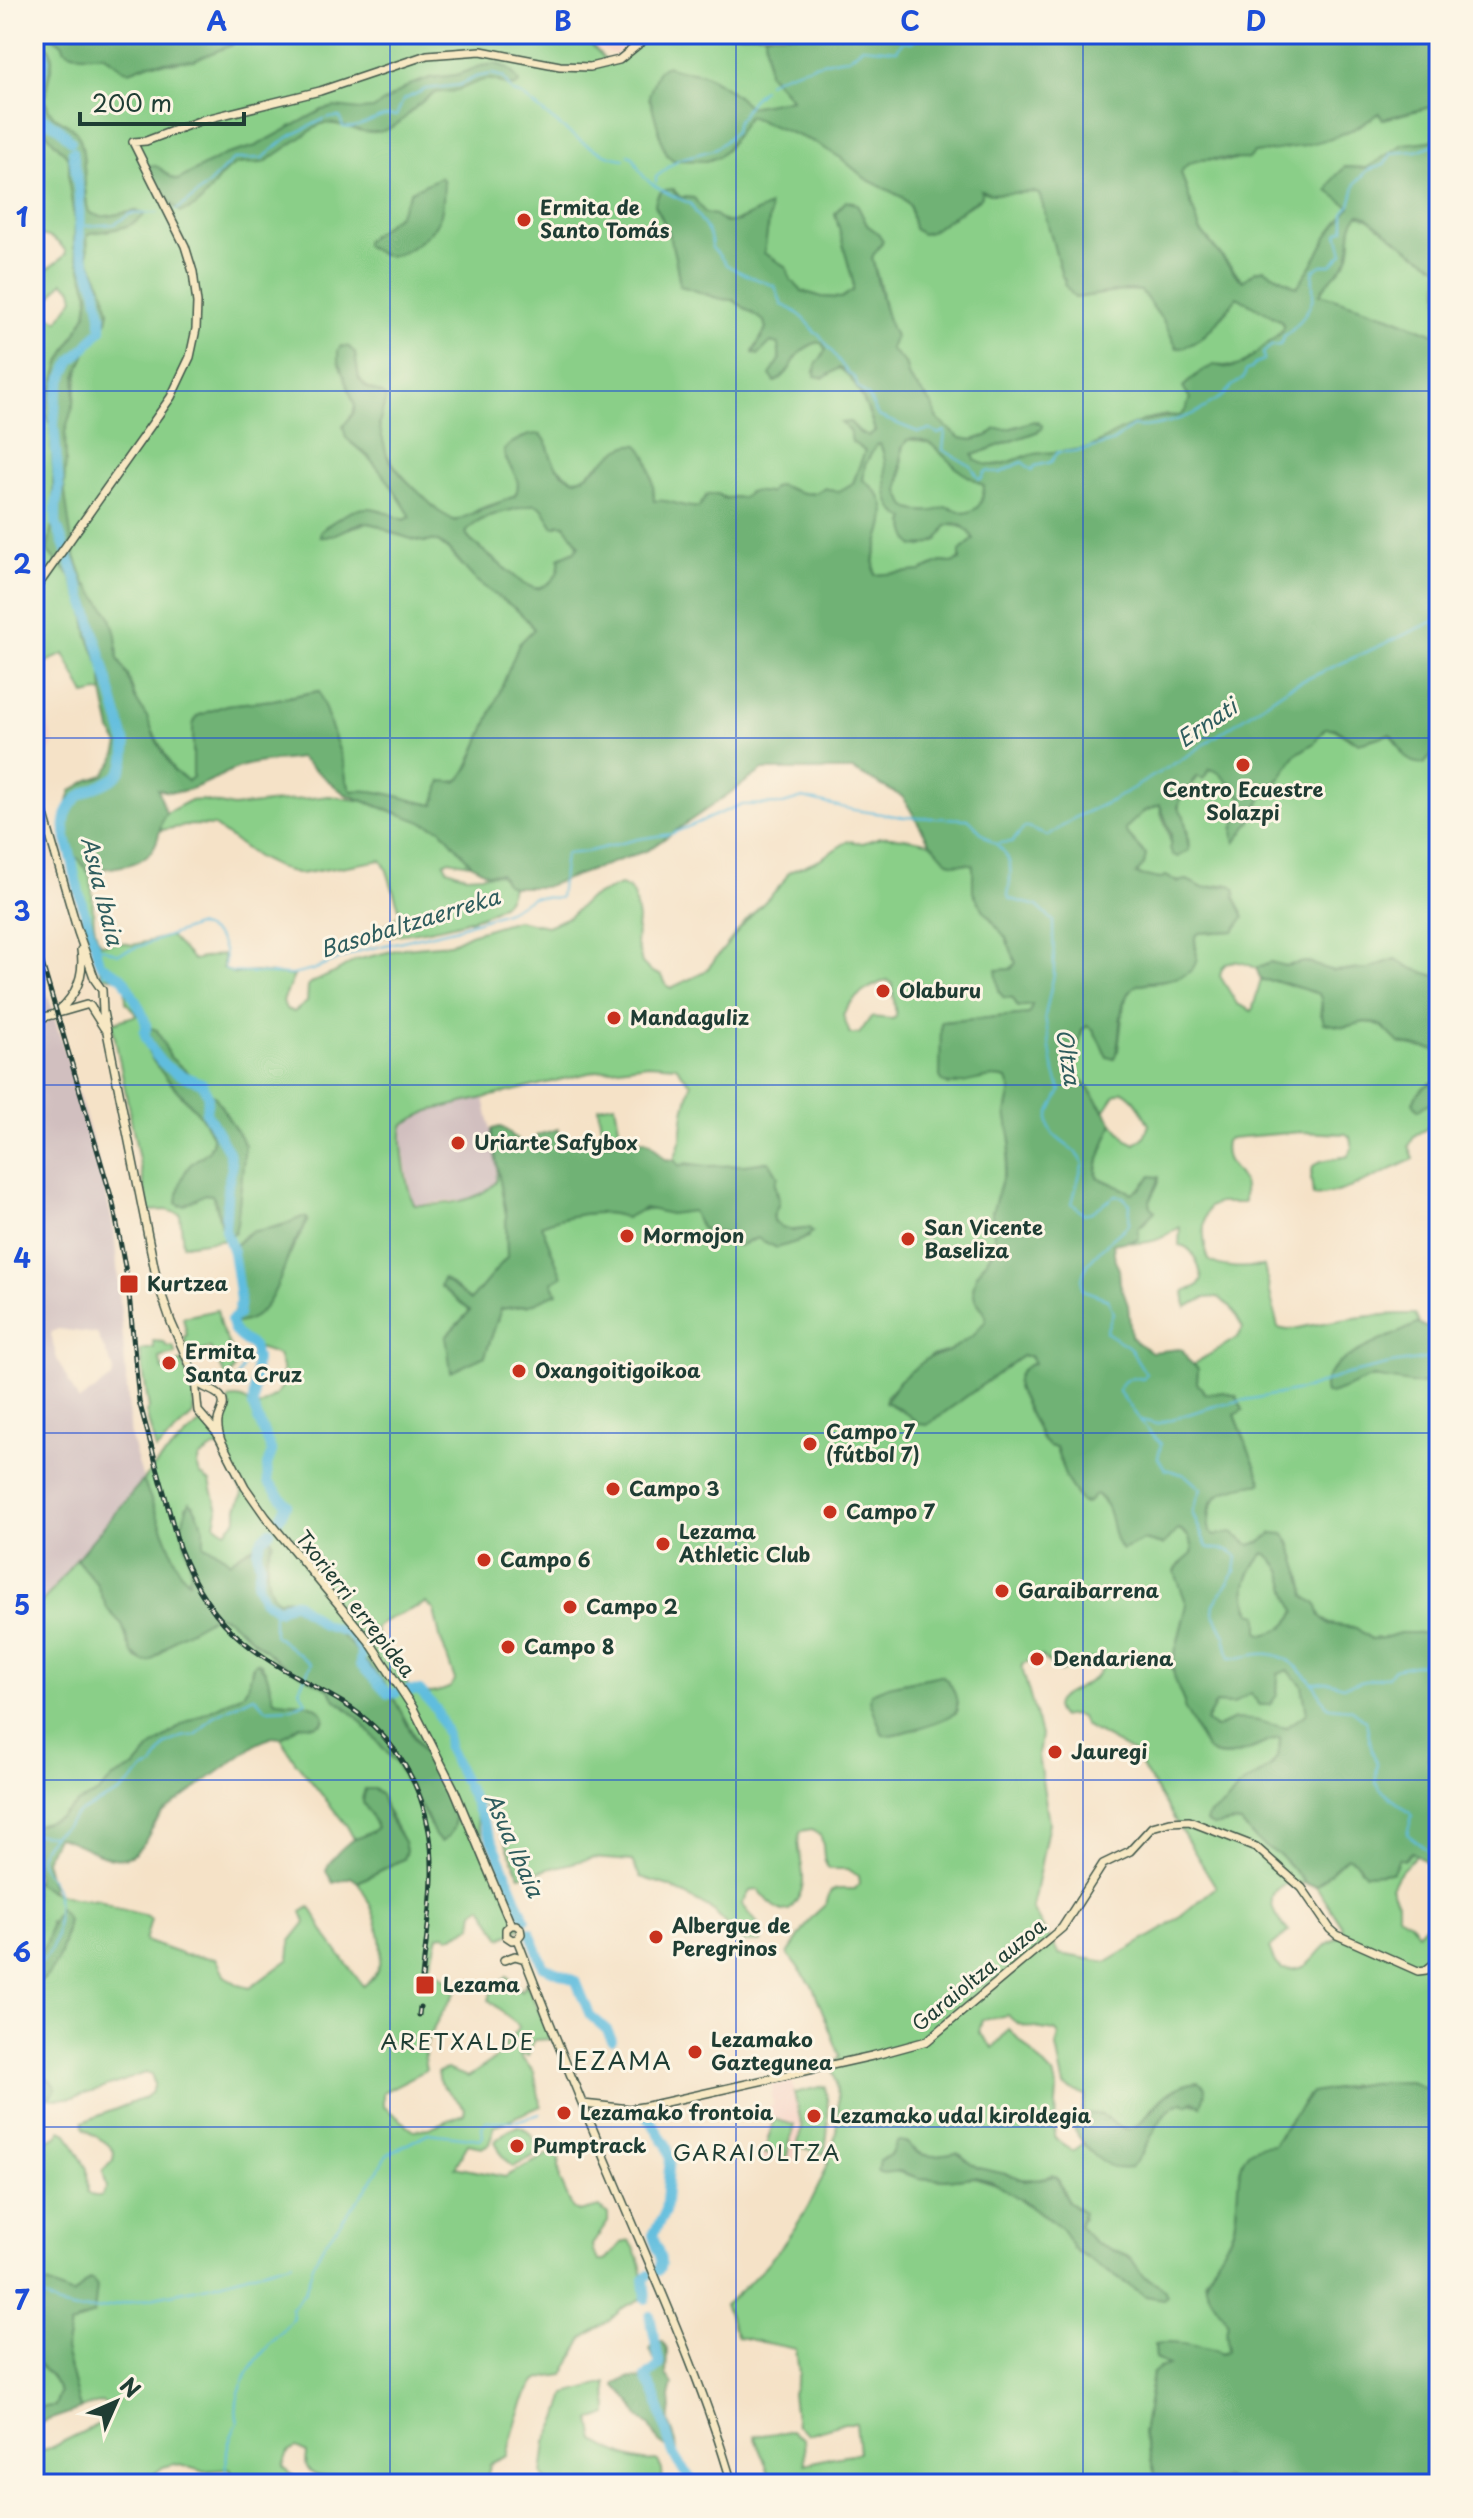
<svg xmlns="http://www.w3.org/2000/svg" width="1473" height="2518" font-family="'Playpen Sans',sans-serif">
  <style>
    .built { fill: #f6d2c5 }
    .industrial { fill: #d1bfbf; fill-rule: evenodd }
    .green { fill: #8acf88; stroke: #54865e; stroke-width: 2; fill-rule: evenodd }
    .forest { fill: #6fb274; stroke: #477854; stroke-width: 2; fill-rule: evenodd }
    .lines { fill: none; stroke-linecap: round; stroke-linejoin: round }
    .stream { stroke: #60bdde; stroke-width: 2 }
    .river { stroke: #60bdde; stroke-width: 10 }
    .secondary-casing { stroke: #3f564a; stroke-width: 10 }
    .secondary { stroke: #f7e8c3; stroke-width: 7 }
    .rail-casing { stroke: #1f3d34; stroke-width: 5 }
    .rail { stroke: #fcf5e5; stroke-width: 2; stroke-dasharray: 6; stroke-linecap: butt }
    .grid { fill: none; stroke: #1d4ed8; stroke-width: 2; stroke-opacity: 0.55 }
    .poi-dot { fill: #c8321e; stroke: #fcf5e5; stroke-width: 3 }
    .labels { text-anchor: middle; stroke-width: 6; stroke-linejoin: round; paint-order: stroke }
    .poi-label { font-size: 20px; font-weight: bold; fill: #1f3d34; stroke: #fcf5e5; text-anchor: start }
    .street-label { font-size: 20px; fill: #1f3d34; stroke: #fcf5e5 }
    .water-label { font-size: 22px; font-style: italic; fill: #2f5d5e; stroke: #fcf5e5 }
    .neighbourhood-label { font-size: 22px; letter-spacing: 2px; fill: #1f3d34; stroke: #fcf5e5 }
    .quarter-label { font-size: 24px; letter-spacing: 2px; fill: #1f3d34; stroke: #fcf5e5 }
    .neatline { fill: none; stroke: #1d4ed8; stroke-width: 3 }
    .grid-label { font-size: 26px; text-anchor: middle; font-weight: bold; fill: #1d4ed8 }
  </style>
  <rect width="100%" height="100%" fill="#fcf5e5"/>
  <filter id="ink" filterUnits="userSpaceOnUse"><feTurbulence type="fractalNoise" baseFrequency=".0125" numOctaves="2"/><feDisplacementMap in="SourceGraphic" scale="16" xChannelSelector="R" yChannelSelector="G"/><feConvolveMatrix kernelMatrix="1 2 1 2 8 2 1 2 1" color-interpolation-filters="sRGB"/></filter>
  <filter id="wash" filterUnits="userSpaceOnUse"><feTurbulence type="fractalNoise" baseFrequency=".006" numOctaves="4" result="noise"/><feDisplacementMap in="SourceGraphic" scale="32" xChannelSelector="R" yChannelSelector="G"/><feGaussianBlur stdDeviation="1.8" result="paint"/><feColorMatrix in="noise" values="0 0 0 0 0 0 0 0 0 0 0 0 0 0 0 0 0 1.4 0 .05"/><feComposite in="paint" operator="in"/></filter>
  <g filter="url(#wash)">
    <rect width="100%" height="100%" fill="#f5e2c7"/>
    <path class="built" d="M 421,34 L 641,34 L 615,54 L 600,49 L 594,57 Z
      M 34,713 L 46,716 L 54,744 L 52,749 L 44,755 L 44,772 L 39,780 L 34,765 Z
      M 791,2080 L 802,2127 L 794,2161 L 761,2161 L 770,2119 L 770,2107 L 774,2104 L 771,2098 L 772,2084 Z"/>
    <path class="industrial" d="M 34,952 L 96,1151 L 114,1229 L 131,1438 L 143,1480 L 52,1591 L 34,1610 ZM 58,1329 L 97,1334 L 114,1370 L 112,1378 L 79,1401 L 57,1359 L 51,1336 L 52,1332 Z
      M 484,1098 L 498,1163 L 496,1182 L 488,1190 L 467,1199 L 415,1205 L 412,1200 L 406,1166 L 401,1133 L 404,1124 L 429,1111 Z"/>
    <path class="green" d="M 34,34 C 50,34 59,39 69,52 L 104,55 L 124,70 L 132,70 L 150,63 L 175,63 L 232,45 L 229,40 L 223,37 L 167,39 L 155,34 L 581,34 L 607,61 L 614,60 L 653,34 L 765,34 L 769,73 L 792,100 L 749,107 C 741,98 710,75 699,73 C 687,71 678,72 667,66 L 649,98 L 657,119 L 663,146 L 685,160 L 711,160 L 748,116 L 814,142 L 841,158 L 866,179 L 902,197 L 910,206 L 913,224 L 922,234 L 930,232 L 975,202 L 979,199 L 980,190 L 990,194 L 1033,192 L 1039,194 L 1042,199 L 1062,276 L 1075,298 L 1132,290 L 1141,291 L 1164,322 L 1177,348 C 1203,346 1222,316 1237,297 L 1278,318 L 1284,327 C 1279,335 1249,362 1241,365 C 1231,369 1224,364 1215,366 C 1203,368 1193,378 1183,387 L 1190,398 L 1186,410 L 1180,416 L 1166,415 L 1147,419 L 1114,434 L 1089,448 L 1028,456 L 1016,462 L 993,465 L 985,465 L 975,461 L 973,455 L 1039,431 L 1038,421 L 1008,429 L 996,429 L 987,436 L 972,440 L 960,438 L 937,419 L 934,408 L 909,378 L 905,363 L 890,349 L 894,334 C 886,321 883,304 881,290 C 879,279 874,268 872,257 L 883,241 C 879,233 874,232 868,226 C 863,219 860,210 854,202 L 846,201 L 835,213 L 853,282 L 853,291 L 841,298 L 822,297 L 802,291 L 790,279 L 786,267 L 764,253 L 769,217 L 743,218 L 730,223 L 705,214 L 694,198 L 680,197 L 674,190 C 661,190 658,192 655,205 C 670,230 676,257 680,286 C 698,290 717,300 733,300 L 764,321 L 766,329 L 754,350 L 771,342 L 778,344 L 780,360 L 771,375 L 776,382 C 799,367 788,353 818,342 L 823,344 L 826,350 L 814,372 L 824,378 L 839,368 C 856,377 870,414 875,432 L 868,436 L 862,434 L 850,422 L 841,423 L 850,431 L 855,444 L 865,451 L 853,483 L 838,492 L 825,488 C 813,496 799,495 788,488 L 769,493 L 748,492 L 742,498 L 734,497 L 728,499 L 718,494 L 707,495 L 699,507 C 681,510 672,501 654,502 C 654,470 643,467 619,450 L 582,478 L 572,479 C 565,474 556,468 552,460 C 548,449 549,443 541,435 L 504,450 C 504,460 509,464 514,471 C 533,499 499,501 482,508 C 474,511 463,521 455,520 C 439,520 393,467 386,453 C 383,445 381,437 380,429 C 378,415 387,407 382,394 C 368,389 359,384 356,368 L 347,381 L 355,406 L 351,443 C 372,459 402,492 411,517 L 404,520 C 362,506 366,504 326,526 L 338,532 L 367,523 L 378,525 L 391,533 L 424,542 L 430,540 L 438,542 L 449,551 L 479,583 L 520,611 L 534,630 L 519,644 L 495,708 L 465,773 L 460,779 L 452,782 L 434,805 C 406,801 380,788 351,791 L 346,779 L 344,765 L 318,691 L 273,700 L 226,705 L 197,716 L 193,725 L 193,777 L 188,781 L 174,771 L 135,698 L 128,676 L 118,659 L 117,642 L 86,587 L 73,551 L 68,521 L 64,486 L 65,432 L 74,402 L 79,369 L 88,348 L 107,320 L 109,311 L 88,257 L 87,236 L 91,233 L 119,228 L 136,211 L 101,218 L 89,212 C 81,189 88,160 79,137 C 73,122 54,124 48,108 C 37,80 71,59 34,34 Z
      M 1434,106 L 1439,110 L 1439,138 L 1430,141 L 1403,145 L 1367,168 L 1345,167 L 1350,207 L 1328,235 L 1315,260 L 1297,287 L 1264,269 L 1254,272 L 1243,281 L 1200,230 L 1181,173 C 1188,152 1215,162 1231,161 C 1239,160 1247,154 1255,153 C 1299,144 1342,142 1379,113 L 1383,119 Z
      M 34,107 L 47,134 L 69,158 L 71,196 L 75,224 L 74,246 L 89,294 L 86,315 L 61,360 L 45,412 L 50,424 L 53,469 L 53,521 L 47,551 L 70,575 L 76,588 L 87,620 L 88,636 L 102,671 L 103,693 L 98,692 L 85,695 L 64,654 L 34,668 L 34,279 L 62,258 L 66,253 C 62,242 45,232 34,237 ZM 63,282 L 72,289 L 74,298 L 58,321 L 40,310 Z
      M 1358,214 L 1370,219 L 1410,250 L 1439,267 L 1439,336 L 1389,316 L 1320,294 C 1326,280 1341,272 1348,258 C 1354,243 1347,227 1358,214 Z
      M 909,439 L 930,443 L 960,471 L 984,486 C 984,500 981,510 965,513 C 960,512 953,507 947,507 C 943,507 939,510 935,511 C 917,513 898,510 899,487 C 900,481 902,475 902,468 C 902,456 899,447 909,439 Z
      M 880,444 L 906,519 L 906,528 L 920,547 L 938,540 L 946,526 L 950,524 L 968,529 L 974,539 L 960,551 L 960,560 L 951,563 L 941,562 L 921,571 L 875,575 C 869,539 907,509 863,480 L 865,465 L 876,445 Z
      M 536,504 L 542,508 L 554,527 L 562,524 L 569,529 L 579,547 L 576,551 L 559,558 C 561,575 551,586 534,589 L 524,584 L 470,540 L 466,533 C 476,516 517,508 536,504 Z
      M 1439,717 L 1439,977 L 1417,971 L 1395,959 L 1369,969 L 1333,971 L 1305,962 L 1285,966 L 1270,962 L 1256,968 C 1241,961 1223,955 1220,976 L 1237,1004 L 1252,1011 L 1261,980 L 1278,981 L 1319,994 L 1322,1000 L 1320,1015 L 1344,1027 L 1365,1022 L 1375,1023 L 1382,1026 L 1399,1043 L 1439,1051 L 1439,1081 C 1425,1084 1420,1089 1413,1102 L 1418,1109 L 1439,1097 L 1439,1122 L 1415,1135 L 1409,1146 L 1414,1159 C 1383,1172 1348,1194 1313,1196 L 1311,1178 L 1313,1166 L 1321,1161 L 1348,1156 L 1352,1148 L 1350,1137 L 1346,1134 L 1301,1132 L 1231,1138 L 1226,1141 C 1222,1165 1236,1166 1243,1183 C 1245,1189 1244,1196 1244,1203 L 1219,1203 L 1209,1207 C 1201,1222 1203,1244 1209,1260 C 1222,1270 1247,1268 1264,1266 L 1278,1328 L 1287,1330 C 1329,1322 1371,1313 1415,1314 L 1419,1323 L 1376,1344 L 1362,1380 C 1387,1372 1412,1388 1439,1382 L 1439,1633 L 1400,1633 L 1384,1638 L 1371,1639 L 1356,1628 L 1329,1624 L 1320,1616 L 1316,1604 L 1305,1596 C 1304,1577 1294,1559 1290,1541 L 1273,1533 L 1261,1542 L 1250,1545 L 1232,1533 L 1214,1535 L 1210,1533 C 1208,1526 1209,1520 1210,1513 C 1215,1485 1240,1488 1261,1483 L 1235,1414 L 1242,1407 L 1223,1392 L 1206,1394 L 1197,1383 L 1198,1369 L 1194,1364 L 1238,1337 L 1243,1328 L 1231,1307 L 1218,1297 L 1205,1298 L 1186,1307 L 1184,1292 L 1198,1286 L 1202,1279 C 1199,1266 1194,1246 1179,1245 L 1180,1227 C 1164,1237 1151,1246 1131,1242 L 1138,1239 L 1138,1228 L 1148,1220 L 1149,1201 L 1159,1182 L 1151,1176 L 1139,1189 L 1132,1193 L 1098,1177 C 1094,1164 1108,1138 1113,1123 L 1127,1140 L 1135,1144 L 1144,1137 L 1149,1125 C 1143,1113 1135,1097 1123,1091 L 1115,1095 L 1105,1110 L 1076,1072 L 1075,1063 L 1082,1030 L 1087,1026 L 1093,1029 L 1107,1057 L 1118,1051 L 1124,1003 L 1133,987 L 1139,984 L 1163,982 L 1197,959 L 1195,937 L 1199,933 L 1234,931 L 1243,912 L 1227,884 L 1203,888 L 1187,880 L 1177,882 L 1166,876 L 1159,879 L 1135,874 L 1146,855 L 1127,834 L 1125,829 C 1134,816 1146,810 1160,805 C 1161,822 1171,828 1170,847 L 1189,850 C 1188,843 1189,836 1187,829 C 1184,814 1175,813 1181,796 L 1188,795 C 1192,781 1199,772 1213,769 C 1223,775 1244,790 1242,803 C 1241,812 1236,821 1233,829 L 1242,834 L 1263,795 L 1281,777 L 1295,755 L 1314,743 L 1325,728 C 1337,727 1340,735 1350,739 C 1365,746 1376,736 1390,734 L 1403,754 L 1433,754 L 1434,739 Z
      M 329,796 L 363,801 L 390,811 L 441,826 L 485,862 L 470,864 L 449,860 L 444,863 L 447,869 L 466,876 L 499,874 L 512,886 C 511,893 509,898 504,903 C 481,924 406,935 375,937 L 371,935 L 373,932 L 396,918 L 400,911 L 386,868 L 381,860 L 300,874 L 281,869 L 258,858 L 214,826 L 192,825 L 161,830 L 160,821 L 166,813 L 189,801 L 202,800 L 233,807 Z
      M 880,837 C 892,836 927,839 936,847 C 942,852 945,861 955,863 C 962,865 965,861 973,865 L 973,892 L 983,909 L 1006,938 L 1016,963 L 1010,969 L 997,971 L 1018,1007 L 1032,1005 L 1030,1014 L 941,1022 L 941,1064 L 948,1085 L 992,1076 L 1007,1079 L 1011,1090 L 1007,1108 L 1011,1141 L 1007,1162 L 992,1213 L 995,1247 L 976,1276 L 978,1304 L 984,1311 L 986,1320 L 974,1335 L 949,1351 L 931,1356 L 887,1395 L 885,1402 C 900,1409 912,1419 927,1425 L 1022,1356 L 1028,1355 L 1034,1363 C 1022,1369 1014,1375 1018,1390 L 1043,1441 L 1051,1447 L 1056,1447 L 1061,1465 L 1081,1502 L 1084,1504 L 1089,1501 L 1095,1493 L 1108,1507 L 1120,1548 L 1123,1549 L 1144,1540 L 1161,1545 C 1169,1542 1172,1533 1179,1529 L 1188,1536 L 1194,1550 C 1191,1560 1180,1563 1175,1572 L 1187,1605 L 1175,1653 C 1172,1659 1171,1664 1173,1671 C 1178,1688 1198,1748 1214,1754 C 1235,1762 1261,1743 1280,1737 C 1281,1767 1264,1771 1243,1785 C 1235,1790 1231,1799 1225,1805 C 1217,1812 1212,1812 1206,1822 L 1213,1826 L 1235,1822 L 1241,1823 L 1257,1841 L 1282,1857 L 1306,1884 C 1300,1884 1292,1882 1286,1884 C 1261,1892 1274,1920 1289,1931 L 1269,1948 L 1274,1961 L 1282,1969 C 1309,1972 1309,1961 1326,1945 C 1331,1941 1337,1938 1343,1934 L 1342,1926 L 1316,1886 L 1347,1857 L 1358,1863 L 1361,1870 L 1368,1874 L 1393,1871 L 1399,1858 L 1407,1858 L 1412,1852 L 1417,1854 L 1397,1875 L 1391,1887 L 1398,1902 L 1398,1915 L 1410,1922 L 1418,1933 L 1439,1911 L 1439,2094 L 1410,2082 L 1352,2085 L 1308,2095 C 1300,2113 1279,2129 1275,2145 L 1251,2150 L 1247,2154 L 1241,2167 L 1234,2227 L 1219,2258 L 1205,2281 L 1207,2289 L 1223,2311 L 1229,2324 C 1224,2334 1230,2341 1227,2351 L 1222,2354 L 1215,2350 L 1155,2344 L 1156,2359 L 1171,2365 L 1153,2373 L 1143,2434 L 1158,2484 L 789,2484 L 789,2477 L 769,2473 L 754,2436 L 791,2431 L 804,2439 L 805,2464 L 833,2457 L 859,2453 L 856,2423 L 844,2423 L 809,2434 L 796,2425 L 792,2394 L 799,2374 L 796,2349 L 738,2337 L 724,2305 C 787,2255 860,2152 832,2067 L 840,2056 L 813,1987 L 788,1954 L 812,1917 L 826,1904 L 830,1892 L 836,1889 L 855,1889 L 859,1883 L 858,1876 L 848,1869 L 829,1869 C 818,1856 830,1837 812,1829 L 801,1831 C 790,1851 819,1881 789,1910 L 782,1911 L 773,1906 L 759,1890 L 750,1891 L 742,1904 L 758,1924 L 761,1942 L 744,1942 L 714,1911 L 669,1886 L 640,1877 L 632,1861 L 592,1858 L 520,1876 L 492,1812 L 482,1804 L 478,1804 L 475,1810 L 478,1826 L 521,1928 L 501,1938 L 482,1906 L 474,1911 L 472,1926 L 449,1938 L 445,1935 L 438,1936 L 430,1967 L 458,1988 C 444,2012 418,2041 426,2070 L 383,2092 L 383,2106 L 414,2130 L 429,2128 L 464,2114 L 465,2108 L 440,2083 L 438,2072 L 447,2069 L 468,2077 L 508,2050 L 504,2046 L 519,2027 L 489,2000 L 492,1990 L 507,1976 L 522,1991 L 526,1983 L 552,2039 L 534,2040 L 528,2056 L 518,2054 L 534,2072 L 541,2106 L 495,2126 L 489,2144 L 483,2147 L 468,2144 L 455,2167 L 505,2177 L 558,2149 L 560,2180 L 573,2209 L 579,2212 L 599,2207 L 608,2214 L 608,2222 L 592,2245 L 593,2252 L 599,2261 L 605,2261 L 621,2243 L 630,2241 C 642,2258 643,2277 645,2297 L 624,2307 L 609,2321 L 583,2338 L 564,2375 C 557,2376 546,2377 539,2380 C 524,2386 511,2440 507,2456 L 490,2464 L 486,2484 L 367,2484 L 351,2472 C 340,2475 314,2483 307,2467 C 305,2462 307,2457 307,2453 L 296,2448 L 288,2452 L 283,2466 L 289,2473 L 307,2484 L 226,2484 L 233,2475 L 230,2469 L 203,2471 L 175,2464 L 163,2467 L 141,2484 L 34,2484 L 34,2453 L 50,2448 L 103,2422 L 110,2418 L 113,2412 L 110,2406 L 101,2402 L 80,2409 L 65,2350 L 70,2326 L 94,2313 L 96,2284 L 89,2279 L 77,2293 L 71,2295 L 47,2284 L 34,2284 L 34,2135 L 48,2140 L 57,2136 L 61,2130 L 67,2133 L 87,2169 L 88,2192 L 94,2196 L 101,2196 L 107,2187 L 103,2171 L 113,2160 L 114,2152 C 108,2140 93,2137 83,2127 L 83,2122 L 144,2098 C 154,2093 157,2085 151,2075 L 145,2073 C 121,2081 70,2104 48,2098 L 44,2077 L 34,2065 L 34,1986 C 60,1971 62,1947 68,1920 L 50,1921 C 50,1938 46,1949 34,1961 L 34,1880 L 50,1891 L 73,1898 L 99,1900 L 116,1908 L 147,1916 L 151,1919 L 145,1941 L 184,1955 L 216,1958 L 225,1976 L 239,1985 L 250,1988 L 289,1959 L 291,1941 L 306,1922 L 302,1912 L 310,1907 L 329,1940 L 363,1986 C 397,1965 375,1908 358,1882 L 403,1859 C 406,1852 406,1853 405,1846 C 403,1839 379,1794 374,1789 L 365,1789 L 362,1798 L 377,1827 L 368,1835 L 354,1839 L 347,1826 L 294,1760 L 281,1738 L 300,1725 L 321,1724 L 325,1720 C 316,1697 294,1705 274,1701 L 266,1672 L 261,1664 L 252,1666 L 250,1683 L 243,1694 L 183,1724 L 150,1749 L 135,1767 L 114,1778 L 97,1794 L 79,1802 L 60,1817 L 34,1826 L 34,1719 L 41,1709 L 39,1698 L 42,1675 L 40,1661 L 34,1650 L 34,1610 L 52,1591 L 76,1559 L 97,1584 L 111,1613 L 122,1624 L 128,1644 L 136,1658 L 144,1662 L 160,1654 L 176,1638 L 216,1615 L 228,1619 L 279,1662 L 330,1690 L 334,1698 L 357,1717 L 395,1762 L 439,1841 L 444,1841 L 452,1830 L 455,1819 L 432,1767 L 386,1685 L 360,1656 L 320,1619 L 292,1607 L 283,1599 L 278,1602 C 267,1592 266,1575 267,1559 C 267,1553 272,1548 273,1541 L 266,1538 C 254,1547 240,1551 230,1562 L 220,1553 L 204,1545 L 204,1528 L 193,1505 L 186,1507 L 191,1568 L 190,1581 L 180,1572 L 143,1480 L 160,1460 L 197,1426 L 202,1423 L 219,1428 L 230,1410 L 229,1399 C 240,1396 249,1400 254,1410 L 276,1395 L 283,1385 L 282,1367 L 278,1355 C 258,1346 239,1348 231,1323 L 236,1324 L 285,1263 L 308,1221 L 307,1218 L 245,1235 L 230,1250 L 226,1239 L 237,1224 L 245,1145 L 216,1098 L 170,1057 L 157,1030 L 142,1036 C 150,1058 166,1079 182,1096 C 195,1110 207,1120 213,1139 C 209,1168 175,1159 180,1206 L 205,1194 L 212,1195 C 220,1208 217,1225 226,1239 L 183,1245 L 180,1214 L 166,1210 L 149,1211 L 112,1023 L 137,1015 L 126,1002 L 125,983 L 119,978 L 103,976 C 97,968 98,961 95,952 C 85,919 74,888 68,854 C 71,855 76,856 79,859 C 102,878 85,922 101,944 L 117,942 L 133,945 L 170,936 L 193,960 L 223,954 L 223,968 L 234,974 L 255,972 L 294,976 L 283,1001 L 286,1009 L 294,1012 L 307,1002 L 308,987 L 311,983 L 336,972 L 356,960 L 404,948 L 450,944 L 470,934 L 516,920 L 547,926 L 569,917 L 588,899 L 620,885 L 628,888 L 634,895 L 638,919 L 636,941 L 642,963 L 650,971 L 662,976 L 667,986 L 671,988 L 705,972 L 746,921 L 782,884 L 789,872 L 820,859 L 848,841 L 863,843 ZM 887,980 L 892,984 L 896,1017 L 892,1019 L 871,1017 L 859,1034 L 850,1034 L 843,1015 C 851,997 868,987 887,980 ZM 648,1064 L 676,1066 L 691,1084 L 684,1112 L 681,1139 L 674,1160 L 680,1166 L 686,1163 L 707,1166 L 752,1165 L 778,1176 C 772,1186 779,1190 779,1201 C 779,1207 772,1214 774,1219 C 777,1234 799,1230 809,1228 L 809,1237 L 777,1248 L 758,1238 L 741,1245 L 734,1244 L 727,1234 C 709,1229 702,1235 694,1213 L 689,1210 C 662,1216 649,1201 626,1218 C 602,1207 563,1217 540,1225 L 561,1276 L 552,1282 L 530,1305 L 501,1309 L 485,1356 L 446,1336 L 470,1311 L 444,1279 L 471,1300 L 507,1257 L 506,1214 L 498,1163 L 496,1182 C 477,1203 442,1205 415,1205 C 407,1194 398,1136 404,1124 L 429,1111 L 597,1071 ZM 214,1448 L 220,1448 L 243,1494 L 237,1508 L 237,1519 L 226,1531 L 215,1524 L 218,1510 L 210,1482 L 200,1474 L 197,1465 L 199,1458 ZM 426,1603 L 434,1610 L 440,1637 L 455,1680 L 451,1687 C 442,1691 429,1695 419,1693 C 405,1690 379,1643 375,1629 L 382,1622 ZM 1041,1656 L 1060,1672 L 1091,1659 L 1097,1659 L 1102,1663 C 1102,1691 1037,1691 1060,1717 L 1073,1715 L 1081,1717 L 1084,1725 L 1133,1752 L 1216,1887 L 1168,1926 L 1107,1962 L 1059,1954 L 1032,1909 L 1049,1822 L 1038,1756 L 1041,1735 L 1022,1668 L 1024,1663 ZM 941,1675 L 958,1710 L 956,1713 L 902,1733 L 882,1734 L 877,1717 L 888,1686 ZM 1008,2015 C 1018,2029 1039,2028 1055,2031 L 1059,2035 L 1056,2047 L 1064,2087 L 1085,2095 L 1082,2116 C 1088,2116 1096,2114 1101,2115 C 1111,2118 1115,2131 1127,2130 C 1140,2129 1147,2113 1155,2105 C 1167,2092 1180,2084 1198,2082 L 1201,2106 C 1160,2087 1153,2149 1129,2168 L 1115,2168 L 1082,2144 L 1072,2151 L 1054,2137 L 1057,2089 L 1053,2075 L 1009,2029 L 993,2048 L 979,2032 L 982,2020 ZM 897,2142 L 907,2142 C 918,2155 930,2158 947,2155 C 951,2154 955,2153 959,2154 C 964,2156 969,2163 974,2166 C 995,2177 1031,2184 1052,2175 L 1058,2178 L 1068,2202 L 1080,2210 L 1083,2219 L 1079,2226 L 1094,2242 L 1129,2257 L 1143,2276 L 1158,2284 L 1166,2294 L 1136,2290 L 1079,2253 L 1073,2248 L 1062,2229 L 999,2185 L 974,2177 L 945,2180 L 919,2178 L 895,2171 L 884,2158 L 892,2154 Z
      M 615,1104 L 621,1139 L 603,1141 L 598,1107 Z
      M 217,1310 C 219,1317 219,1324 222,1330 C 229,1350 246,1357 227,1379 L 210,1348 L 190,1356 L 184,1337 L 187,1336 L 183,1317 Z
      M 153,1341 L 164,1342 L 167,1347 L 173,1346 L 176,1354 L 159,1358 L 163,1370 L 182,1361 L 195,1394 L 193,1415 L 156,1450 L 146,1412 L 149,1409 L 140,1350 L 154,1348 Z
      M 1264,1553 C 1291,1571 1281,1587 1296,1611 C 1288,1625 1279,1632 1263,1635 L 1259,1632 C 1244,1596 1236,1585 1264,1553 Z
      M 1288,1670 L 1302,1685 L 1307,1713 L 1286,1728 L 1234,1719 L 1215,1728 L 1206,1721 L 1216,1703 L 1233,1704 L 1250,1692 L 1260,1705 L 1277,1695 L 1278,1673 Z
      M 825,2086 C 830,2110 829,2131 824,2154 L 797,2147 L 802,2127 L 794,2093 Z
      M 774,2119 L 794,2125 L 786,2159 L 764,2153 Z
      M 518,2126 C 530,2128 535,2143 541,2152 L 513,2167 L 500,2152 L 495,2141 L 508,2130 Z
      M 34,2361 L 51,2376 L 60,2392 L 55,2406 L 34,2408 Z
      M 607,2383 L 608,2414 L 591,2420 L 595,2441 C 615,2451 634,2464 658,2461 L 662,2470 L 663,2484 L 550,2484 L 542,2475 L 546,2442 L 558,2419 L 566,2394 Z"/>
    <path class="forest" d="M 49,34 L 155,34 L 167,39 L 223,37 L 229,40 L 232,45 L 194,60 L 150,63 L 129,71 L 124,70 L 104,55 L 81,55 L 69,52 L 64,49 L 63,44 Z
      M 765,34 L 1439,34 L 1439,110 L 1434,106 L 1383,119 L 1379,113 C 1343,141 1297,148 1254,153 L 1249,159 C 1230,161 1189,152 1181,173 L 1200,230 L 1237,276 L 1243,281 L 1254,272 L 1264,269 L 1297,287 L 1315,260 L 1328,235 L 1350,207 L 1328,191 L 1334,178 L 1345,167 L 1367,168 L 1403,144 L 1430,141 L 1439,138 L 1439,267 L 1410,250 L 1367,217 L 1360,214 C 1346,225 1354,242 1348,257 C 1342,272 1326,280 1320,294 L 1389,316 L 1439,336 L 1439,717 L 1434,739 L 1433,754 L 1424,764 C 1400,763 1404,748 1390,734 L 1359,743 L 1334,728 L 1325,728 L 1314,743 L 1295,755 L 1281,777 L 1263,795 L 1251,821 L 1235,843 C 1229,826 1242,814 1242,797 L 1218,772 L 1210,769 L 1203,779 L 1197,776 L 1192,782 L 1191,792 L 1181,796 L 1178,808 L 1184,816 L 1189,850 L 1178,857 L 1172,855 L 1170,847 L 1171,834 L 1160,805 L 1144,811 L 1125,829 L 1127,834 L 1146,855 L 1144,865 L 1136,874 L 1159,879 L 1166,876 L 1177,882 L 1187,880 L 1203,888 L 1231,885 L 1236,890 L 1235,898 L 1244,917 L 1234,931 L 1199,933 L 1195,937 C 1194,945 1198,954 1196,962 C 1189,986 1146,977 1134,987 C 1114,1004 1124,1039 1114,1059 L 1107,1057 L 1093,1029 L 1087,1026 L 1082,1030 L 1075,1063 L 1076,1072 L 1113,1123 C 1108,1138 1094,1164 1097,1177 L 1132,1193 L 1140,1189 L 1151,1176 L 1159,1177 C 1159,1190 1142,1200 1155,1211 L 1138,1228 L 1139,1239 L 1113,1244 L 1115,1261 L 1119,1269 L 1120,1283 L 1128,1305 L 1131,1336 L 1137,1343 L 1152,1352 L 1179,1349 L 1183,1350 L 1188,1360 L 1198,1369 L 1197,1383 L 1206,1394 L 1223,1392 L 1237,1396 L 1243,1410 L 1235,1415 L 1262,1483 C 1231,1488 1200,1491 1210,1532 L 1214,1535 L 1232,1533 L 1250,1545 L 1261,1542 L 1273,1533 L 1284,1534 C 1292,1543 1304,1583 1305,1596 L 1316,1604 L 1320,1616 L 1329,1624 L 1356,1628 L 1371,1639 L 1384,1638 L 1400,1633 L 1439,1633 L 1439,1736 L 1432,1741 L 1428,1759 L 1439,1765 L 1439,1871 L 1412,1852 L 1404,1860 L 1399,1858 L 1393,1871 C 1385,1874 1374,1873 1365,1874 L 1358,1863 L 1347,1857 L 1316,1886 L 1306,1884 L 1282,1857 L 1257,1841 L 1241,1823 L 1235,1822 L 1213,1826 L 1206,1822 L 1208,1815 C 1213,1811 1220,1809 1224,1805 C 1231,1799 1235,1790 1242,1785 C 1263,1771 1281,1768 1280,1738 C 1257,1743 1230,1766 1207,1750 L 1184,1707 L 1184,1702 C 1177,1688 1169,1667 1175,1653 L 1187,1605 L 1175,1572 L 1178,1566 L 1192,1554 C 1195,1545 1188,1533 1179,1529 L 1163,1545 L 1144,1540 L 1122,1550 C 1108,1533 1116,1508 1096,1494 L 1087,1503 L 1081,1502 L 1066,1479 L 1056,1447 L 1049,1446 L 1043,1441 L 1018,1390 C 1013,1376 1022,1367 1034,1363 L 1030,1356 L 1022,1356 L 927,1425 L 919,1424 L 901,1409 L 885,1402 L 899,1381 L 926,1359 L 949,1351 L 974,1335 L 986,1320 L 984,1311 L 975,1299 L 973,1289 L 976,1276 L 995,1247 L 992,1213 L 1007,1162 L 1011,1141 L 1006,1113 L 1011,1090 L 1007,1079 C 985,1072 965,1088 944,1083 L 940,1077 L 941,1022 L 1029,1014 L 1032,1005 L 1018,1007 L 1013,998 L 1003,997 L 999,991 L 996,970 L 1011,969 L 1016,963 L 1006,938 L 983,909 L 973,892 L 973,865 C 965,862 959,865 952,863 C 942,859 938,848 930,843 L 903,797 L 853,770 L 763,770 L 648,850 L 544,887 L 513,887 L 506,883 L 500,873 L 488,874 L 471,864 L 441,829 L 345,794 L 300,758 C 282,761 261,761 243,766 C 217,774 186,801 158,789 L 166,813 C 159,823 161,832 156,843 C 146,869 110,867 87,871 L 79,859 L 68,854 L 68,844 L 61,827 L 71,791 L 89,780 L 104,775 L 114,761 L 119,745 L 111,731 L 103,693 L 102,671 L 88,636 L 84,611 L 70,575 L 47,551 L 53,521 L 53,469 L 50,424 L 45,412 L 61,360 L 86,315 L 89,294 L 74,246 L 75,224 L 69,184 L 69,158 L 47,134 L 34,107 L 37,65 L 34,56 L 34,35 C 69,54 42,76 46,102 C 50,123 72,120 79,137 C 88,160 81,189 89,212 C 107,224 126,206 145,214 C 134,229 109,230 91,233 L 87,236 L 88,257 L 103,288 L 109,311 L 107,320 L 88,348 L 76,376 L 74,402 L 65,432 L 66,459 L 64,486 L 73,551 L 86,586 L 88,585 L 110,615 L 116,635 L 118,659 L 128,676 L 135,698 L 147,717 L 155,738 L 174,771 L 188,781 L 193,777 L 193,725 L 197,716 L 226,705 L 273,700 L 319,691 L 344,765 L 346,779 L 351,791 C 380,788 405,800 434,805 L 441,781 L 456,782 L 460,779 L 470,765 L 519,644 L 534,629 C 518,605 498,600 477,581 C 464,570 454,550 438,542 C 430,538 434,542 426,542 C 417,542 404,536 396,534 C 386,532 378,523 367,523 C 350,522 336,539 320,537 L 321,531 C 332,522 352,508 367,508 C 379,507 393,516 404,520 L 411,517 L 389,482 L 368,456 L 346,438 L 343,426 L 353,414 L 355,406 L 338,361 L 338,350 L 341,346 L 349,347 L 355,353 L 359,379 L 367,388 L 382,394 L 386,398 L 379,424 L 387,456 L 402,476 L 438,511 L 455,521 L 515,496 C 525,476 505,468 504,451 C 509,443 516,441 524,437 C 548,428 545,442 552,459 C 556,469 566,476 575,480 C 598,474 614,442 638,445 C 650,454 654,486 654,501 C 670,498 682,509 699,507 L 707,495 L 718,494 L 724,499 L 734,497 L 742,498 L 751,491 L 769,493 L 773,487 L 779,485 C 796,491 809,499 825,488 L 838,492 L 853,483 L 865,451 L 852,442 L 850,431 L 841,423 L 850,422 L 861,434 L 868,436 L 875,431 C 870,413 856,377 839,368 L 824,378 L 815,376 L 816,365 L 826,350 L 823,344 L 818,342 C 788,353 799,367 775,382 L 770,375 L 780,360 L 778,344 L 771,342 L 758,355 L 753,353 L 766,329 L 764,321 L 733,300 C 717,301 698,290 680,286 C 676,257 670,230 655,205 C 656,193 662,189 674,189 L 674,192 L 679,197 L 694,198 L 705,213 L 715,215 L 725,223 L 738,221 L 769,206 L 770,213 L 764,253 L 786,267 L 790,279 L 802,291 L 822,297 L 841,298 L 853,290 L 853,282 L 835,213 L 846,201 L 857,204 L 867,225 L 878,233 L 883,241 L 872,257 C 878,283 883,313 895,336 L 890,349 L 905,363 L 909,378 L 932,404 L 937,419 L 960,438 L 972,440 L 987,436 L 996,429 L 1008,429 L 1034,421 L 1042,425 L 1042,429 L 1036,432 L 973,455 L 975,460 C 998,473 1012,458 1034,454 C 1052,451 1071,453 1089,448 C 1097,446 1103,440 1110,436 C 1135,422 1152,417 1180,416 L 1186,410 L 1190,398 L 1183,387 L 1200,372 L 1214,365 L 1229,368 L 1243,364 L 1283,331 L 1283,324 L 1280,320 L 1237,297 C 1222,316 1203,346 1177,348 L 1164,322 L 1141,291 L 1127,290 L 1075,298 L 1064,284 L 1065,280 L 1062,276 L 1041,199 L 1039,194 L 1033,192 L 990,194 L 981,190 L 982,196 L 930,232 L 922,234 L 914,229 L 910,206 L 902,197 L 866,179 L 841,158 L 814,142 L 748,116 L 727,149 L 718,157 L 706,161 L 673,160 L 667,155 L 663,146 L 649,95 L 658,71 L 667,66 C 678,72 687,71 699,73 C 710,75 741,98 749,107 L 792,99 L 768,73 ZM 915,439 L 930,443 L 960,471 L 984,486 C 983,500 981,510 965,513 L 945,507 C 935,513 916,513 906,507 L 899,491 L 902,448 L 907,440 ZM 880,444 C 893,469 875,505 906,519 C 903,527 908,540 914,546 C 923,546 934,544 939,537 C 941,536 945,527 947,526 C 958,518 969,531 974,539 L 960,551 L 960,560 L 951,563 L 941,562 L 921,571 L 875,575 C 868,539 908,510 863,480 L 865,465 L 876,445 ZM 535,504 L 542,508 L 554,527 L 559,524 L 565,525 L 579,545 L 575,551 L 559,558 C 561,575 552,584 537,589 L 524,584 L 470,540 L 466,533 C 479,513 513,511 535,504 ZM 1264,1553 C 1291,1571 1281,1587 1296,1612 C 1288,1625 1279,1632 1263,1635 L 1259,1632 L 1259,1615 L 1251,1613 C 1239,1589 1248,1571 1264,1553 ZM 1288,1670 L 1302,1685 L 1307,1713 L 1286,1728 L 1254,1720 L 1234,1719 L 1215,1728 L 1206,1721 L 1216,1703 L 1233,1704 L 1250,1693 L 1260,1705 L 1270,1705 L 1277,1695 L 1278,1674 Z
      M 495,64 C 507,66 513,72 519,82 L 517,86 C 506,88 503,82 493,80 C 479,77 465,90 451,92 C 445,93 439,90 433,94 C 413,104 402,130 376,132 C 357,134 340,121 321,124 L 265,162 C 254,166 243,160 233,166 C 211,178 209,208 180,212 C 162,194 159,189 147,166 C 162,162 166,179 178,180 L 224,155 L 256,146 L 322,110 L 335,107 L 360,110 L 373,109 L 410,85 L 430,78 L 456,75 L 481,66 Z
      M 441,177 L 444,182 C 443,193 444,204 441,214 C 436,232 406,256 387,256 C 379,255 372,250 365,245 L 365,241 L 398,215 L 411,191 Z
      M 1395,959 C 1409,969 1424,972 1439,977 L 1439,1051 L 1399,1043 L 1382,1026 L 1375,1023 L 1365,1022 L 1344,1027 L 1324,1023 C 1319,1011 1325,1004 1319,994 L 1278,981 L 1261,980 L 1256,968 L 1270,962 L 1285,966 L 1305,962 L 1333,971 L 1369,969 Z
      M 148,1027 L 157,1030 L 170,1057 L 216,1098 L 245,1145 L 237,1224 L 235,1232 L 226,1239 C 218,1225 221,1208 212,1195 L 205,1194 L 184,1206 L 177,1204 C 178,1190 182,1172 193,1162 C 203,1154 211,1153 213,1139 C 202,1102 142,1070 143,1031 Z
      M 1439,1081 L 1439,1097 L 1418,1110 L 1413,1102 C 1420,1089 1425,1084 1439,1081 Z
      M 500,1127 C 511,1130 515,1142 526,1146 L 535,1142 L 537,1135 L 558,1129 L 559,1140 L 565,1146 L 645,1140 L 651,1143 L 665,1159 L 674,1160 L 680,1166 C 688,1163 695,1166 705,1166 C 726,1166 748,1166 769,1161 L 778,1176 L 775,1184 L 779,1203 L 773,1216 L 774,1221 L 780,1226 L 792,1231 L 809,1228 L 813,1232 L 802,1240 L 777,1248 L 757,1238 L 738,1246 L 734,1244 L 727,1234 L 702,1229 L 692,1211 L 670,1214 L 645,1208 L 626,1218 C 603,1207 564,1216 541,1225 L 562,1276 L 552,1282 L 557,1293 L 530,1305 L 501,1309 L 485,1356 L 451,1372 L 446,1336 L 470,1311 L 440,1286 L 443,1279 L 471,1300 L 507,1257 L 506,1214 L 492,1138 L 492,1129 Z
      M 302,1217 L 307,1218 C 307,1227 298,1236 293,1245 C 280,1274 272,1325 231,1323 C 232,1313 237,1307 239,1297 C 242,1283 234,1265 230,1250 L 250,1232 L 281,1226 Z
      M 1417,1324 L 1439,1331 L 1439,1382 L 1416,1384 L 1373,1377 L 1331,1394 L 1326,1393 C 1315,1359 1395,1337 1417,1324 Z
      M 143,1480 L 180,1572 L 189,1581 L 191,1568 L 181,1527 L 189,1502 L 193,1505 L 204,1528 L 204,1545 L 220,1553 L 230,1562 C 241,1552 254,1548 266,1538 L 272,1539 C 273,1548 268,1549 267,1558 C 265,1573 268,1592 278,1602 L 287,1598 L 292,1599 L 293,1607 C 330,1617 358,1652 382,1680 C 396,1698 404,1720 415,1740 C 427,1761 450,1792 454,1816 C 456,1827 450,1837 441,1842 L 435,1836 L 426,1815 L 395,1762 L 357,1717 L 334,1698 L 330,1690 L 279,1662 L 228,1619 L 216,1615 L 176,1638 L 151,1661 L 144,1662 L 132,1653 L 122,1624 L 108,1610 L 97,1584 L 76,1559 Z
      M 258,1662 L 267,1675 L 274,1700 C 292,1705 313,1697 324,1716 L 322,1723 L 315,1726 L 300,1725 L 281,1738 L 272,1737 L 258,1743 L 165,1811 C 153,1822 150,1836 140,1848 C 117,1876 83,1840 56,1837 L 45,1860 L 53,1892 L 36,1883 L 34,1826 L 60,1817 L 79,1802 L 97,1794 L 113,1778 L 135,1767 L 150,1749 L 183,1724 L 243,1694 L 248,1686 L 254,1663 Z
      M 941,1675 C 952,1681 960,1702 956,1713 C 943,1721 896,1737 883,1735 L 870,1701 L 871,1693 L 888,1686 Z
      M 365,1789 L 374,1789 L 381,1795 L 390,1819 L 404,1842 L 406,1851 L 403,1859 L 358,1882 L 351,1877 L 333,1883 L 326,1871 C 328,1861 344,1845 353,1840 C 362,1835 369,1836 377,1827 L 363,1802 Z
      M 59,1908 L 68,1920 C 62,1947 60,1971 34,1986 L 34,1961 C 51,1944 47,1927 59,1908 Z
      M 34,2065 C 39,2075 51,2078 56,2088 C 52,2100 40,2097 34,2106 Z
      M 1198,2082 L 1204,2086 L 1206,2091 L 1201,2106 L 1193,2101 L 1186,2105 L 1183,2102 C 1153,2113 1152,2150 1129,2168 C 1104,2173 1082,2145 1072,2125 C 1076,2115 1090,2112 1101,2115 C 1113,2118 1113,2130 1131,2129 C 1158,2113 1160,2086 1198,2082 Z
      M 1410,2082 L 1439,2094 L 1439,2484 L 1241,2484 L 1225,2479 L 1200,2484 L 1158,2484 L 1143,2434 L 1153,2373 L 1159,2368 L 1169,2365 L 1156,2359 L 1155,2344 C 1169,2341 1209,2346 1221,2354 L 1227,2351 C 1230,2341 1223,2334 1228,2324 C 1223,2312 1208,2297 1206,2286 C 1204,2278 1229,2241 1233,2230 C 1240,2208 1234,2173 1246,2155 C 1251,2146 1265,2146 1274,2145 C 1277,2138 1306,2099 1312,2093 L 1369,2083 Z
      M 900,2141 C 910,2142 909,2147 916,2152 C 928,2159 944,2155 957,2153 L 978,2168 L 1015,2176 L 1025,2181 L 1056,2176 L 1068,2202 L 1083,2213 L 1079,2226 L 1094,2242 L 1131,2258 L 1143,2276 L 1158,2284 L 1164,2289 L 1167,2296 L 1163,2299 L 1146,2296 L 1079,2253 L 1073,2248 L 1062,2229 L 1030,2205 L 991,2181 L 974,2177 L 945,2180 L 919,2178 L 899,2171 L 884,2173 L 878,2171 L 880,2160 L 892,2154 L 897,2142 Z
      M 92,2279 L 97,2287 L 94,2313 L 70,2326 L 65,2350 L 80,2409 L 34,2425 L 34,2408 L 55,2406 L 60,2392 L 51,2376 L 34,2361 L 34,2284 L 47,2284 L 72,2295 C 81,2291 83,2280 92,2279 Z
      M 655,2341 L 663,2342 L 667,2350 L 666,2376 L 673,2384 L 670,2397 L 671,2409 L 669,2422 L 676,2442 L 677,2455 L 659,2442 L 650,2426 L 639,2417 L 633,2405 L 616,2386 L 616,2384 L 628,2378 L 645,2379 L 646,2374 L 657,2366 L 650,2349 Z"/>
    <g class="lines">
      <path class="stream" d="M 768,83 C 777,74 836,58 849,58 L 862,47 L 897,50 L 903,41 L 911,42 L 928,34
        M 328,118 L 340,117 L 343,127 C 362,131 378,112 396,116 L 403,100 L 426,89 L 460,85 L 476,77 L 492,74 L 503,77 C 507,82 508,88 513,92 C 516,94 521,95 524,97 C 550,117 591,156 624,159
        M 628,155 L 633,157 C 636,162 638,169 642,174 C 650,187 678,198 691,204 C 698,219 712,231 712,248 C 718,253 721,258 726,264 C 732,270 766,283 775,286 L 782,305 C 795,309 809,321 815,333 L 819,334 L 848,373 L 855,378 L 858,388 L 869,397 L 878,416 L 918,432 L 931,430 L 938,434 L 945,431 L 943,450 L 971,466 L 979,479 L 981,479 L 986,471 L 1000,473 L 1022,462 L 1032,470 L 1035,466 L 1051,462 L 1058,452 C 1076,453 1094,448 1111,442 C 1118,439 1126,431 1133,426 C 1150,430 1191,417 1206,407
        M 656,182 L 656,177 L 679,159 L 713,150 L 724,142 L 735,131 L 736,124 L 751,101 L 763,89
        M 176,210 C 199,196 215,177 234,159 L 263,158 L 287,138 L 324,119
        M 80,221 L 86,226 L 115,224 L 130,214 L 158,213
        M 1208,405 L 1223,396 L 1232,386 L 1244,378 L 1246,370 L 1251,369 L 1256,363 L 1264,360 L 1263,353 L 1271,346 L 1280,345 L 1284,336 C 1294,331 1312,308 1313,296 C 1314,286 1311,279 1314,270 L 1322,265 L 1331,265 L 1343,253 L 1338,233 L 1344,229 L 1344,213 L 1350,205 L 1356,183 L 1368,170 L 1384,165 L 1392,153 L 1416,151 L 1439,143
        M 999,843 L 1012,842 L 1025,827 L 1048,836 L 1076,817 L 1113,800 L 1187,756 L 1289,687 L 1439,619
        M 97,946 L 118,954 L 196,926 C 218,931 228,946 224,968 L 231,972 L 292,975 L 313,970 L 360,951 L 454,929 L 508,911 L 533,897 L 560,898 L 565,854 L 586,852 L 638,839 L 671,834 L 740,805 L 783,804 L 803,798 L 854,810 L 903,817 L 968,819 C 975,825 983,836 991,841 C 1014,854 1012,871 1008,896 L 1010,899 L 1037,906 L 1053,921 L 1054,974 L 1045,1016 L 1053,1067 L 1061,1091 C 1057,1100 1051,1106 1049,1116 C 1044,1140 1076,1144 1083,1163 L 1072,1203 L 1083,1214 L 1092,1212 L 1115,1196 L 1123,1197 L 1130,1204 L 1129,1224 C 1113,1240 1075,1263 1083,1290 L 1108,1299 L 1113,1313 L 1106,1332 L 1129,1347 L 1146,1374 L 1143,1379 C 1133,1377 1127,1378 1120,1385 L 1119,1392 L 1150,1433 L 1161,1444 L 1158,1458 L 1165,1469 L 1185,1475 L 1201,1489 L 1192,1512 L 1207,1547 C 1219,1552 1227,1545 1237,1557 L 1235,1572 L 1214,1604 L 1213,1612 L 1225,1636 L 1230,1658 C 1243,1659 1256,1652 1269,1654 C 1294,1656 1315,1684 1326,1704 L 1329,1707 L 1351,1709 L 1366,1721 L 1372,1751 L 1377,1763 L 1376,1783 L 1380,1789 L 1410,1813 L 1412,1816 L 1407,1834 L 1439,1859
        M 102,976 L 106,968
        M 236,1380 L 246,1360 L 255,1354
        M 1141,1420 L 1156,1424 L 1218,1405 L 1306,1389 L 1344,1375 L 1391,1364 L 1439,1357
        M 1312,1683 L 1330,1682 L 1343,1686 L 1388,1676 L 1394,1669 L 1439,1660
        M 34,1834 L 53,1835 L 66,1826 L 78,1813 L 120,1792 L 145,1769 L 153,1766 L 166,1744 L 181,1737 L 196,1735 L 214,1716 L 254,1696 L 266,1709 L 292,1708 L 306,1701 L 299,1689 L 311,1664 L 274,1635 L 274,1608
        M 34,1962 L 43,1961 C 58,1944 58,1929 57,1907 C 57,1902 58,1894 56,1889 C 45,1863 26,1864 53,1835
        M 34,2291 L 59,2306 L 76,2310 L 98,2309 L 213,2285 L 292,2262
        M 227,2484 C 227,2457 223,2448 238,2423 C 228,2383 266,2349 290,2322 L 293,2317 L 291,2308 L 305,2292 L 313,2265 L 324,2244 L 367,2188 L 387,2155 L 428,2133 L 480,2139 L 483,2137 L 482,2127 L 486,2121 L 517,2121 L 540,2114"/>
      <path class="river" d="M 34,42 L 44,53 L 44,61 L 40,80 L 40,116 L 60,129 L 71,141
        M 73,151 L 79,194 L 80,248 L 96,289 L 101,315 L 101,329 L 85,348 L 72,360 L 62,379 L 56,398 L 54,425 L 59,488 L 56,505 L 56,523 L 90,617 L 126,744 C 126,754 126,765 119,774 C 104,790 69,788 65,822 C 63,837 71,851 73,865 C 77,890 85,913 92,938 C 97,946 95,961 103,966 C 112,973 122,973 127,985 C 133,997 144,1012 146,1025 C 147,1036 142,1026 146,1038 C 158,1066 174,1074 202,1083 L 208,1096 L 206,1112 L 229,1152 L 232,1167 L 228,1184 L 225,1230 L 233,1252 L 237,1278 L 240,1300 L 238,1315 L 231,1320 C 232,1334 242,1339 253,1346 L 256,1358 L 253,1407 L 272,1452 L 267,1465 L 268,1482 L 287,1504 L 279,1519
        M 270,1531 L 262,1539 L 257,1551 L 260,1566 L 257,1585 L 263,1599 L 278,1610 L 290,1603 L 296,1603 L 323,1625 L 350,1633 L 361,1650 L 360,1664 L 388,1694 L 396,1693
        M 408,1690 L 420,1691 L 436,1709 L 447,1735 L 448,1749 L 463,1779
        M 467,1787 L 497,1851 L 525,1919
        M 530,1932 L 543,1966 L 576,1981 L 590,2015 L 607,2030 L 612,2040
        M 644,2111 L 667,2146 L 670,2158 L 665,2212 L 653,2235 C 655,2248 666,2259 658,2271
        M 646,2299 L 644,2279 L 648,2275
        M 650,2316 L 660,2365 L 646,2377 L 647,2380 C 665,2405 663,2439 679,2464 C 684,2471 691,2478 696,2484"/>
    </g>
  </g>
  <g filter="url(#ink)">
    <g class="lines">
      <defs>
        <path id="secondary" d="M 34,591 L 171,397 L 190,357 L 196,329 L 197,303 L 193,272 L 185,246 L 133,142 L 146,141 L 202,120 L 320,91 L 427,55 L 481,51 L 560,66 L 590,67 L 619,60 L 651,34
          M 34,781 L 78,932 L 95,980 L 102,990 L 103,1012 L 157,1281 L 171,1322 L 197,1381 C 204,1390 213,1389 220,1396 C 228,1405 219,1412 218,1421 C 217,1428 219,1435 221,1441
          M 90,1006 L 104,1028
          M 53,1015 C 75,999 85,977 81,950
          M 34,1020 L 86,1005
          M 195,1380 L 198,1411 L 217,1433 L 245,1487 L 266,1517 L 369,1641 L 413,1708 L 454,1789 L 511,1925 L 516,1925 L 520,1928 L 521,1934 L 517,1939
          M 511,1925 L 506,1929 L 506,1936 L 512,1940 L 517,1939
          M 517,1939 C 548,2019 579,2098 613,2177 C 655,2278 702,2379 732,2484
          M 504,1960 L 515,1956 L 525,1959
          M 583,2104 L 630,2109 L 648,2106 L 872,2056 L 927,2041 L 1062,1928 L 1103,1864 L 1130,1851 L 1152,1827 L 1170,1822 L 1189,1821 L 1256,1847 L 1302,1888 L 1330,1929 L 1337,1935 L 1418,1971 L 1426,1970 L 1439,1960"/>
      </defs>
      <use href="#secondary" class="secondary-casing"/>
      <use href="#secondary" class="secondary"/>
      <defs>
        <path id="rail" d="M 34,936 L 113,1203 L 128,1283 L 139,1401 L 179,1547 C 193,1584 213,1617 244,1642 C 274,1667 310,1683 343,1703 C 389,1731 420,1778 429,1831 C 438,1882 425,1938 421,1990
          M 419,2015 L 420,2007"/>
      </defs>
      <use href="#rail" class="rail-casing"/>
      <use href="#rail" class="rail"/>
    </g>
  </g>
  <path class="grid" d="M 390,34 L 390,2484M 736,34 L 736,2484M 1083,34 L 1083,2484M 34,391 L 1439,391M 34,738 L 1439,738M 34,1085 L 1439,1085M 34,1433 L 1439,1433M 34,1780 L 1439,1780M 34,2127 L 1439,2127"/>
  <g class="poi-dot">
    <circle cx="524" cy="220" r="8"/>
    <circle cx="1243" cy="765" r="8"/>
    <circle cx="883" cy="991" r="8"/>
    <circle cx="614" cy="1018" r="8"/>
    <circle cx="458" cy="1143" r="8"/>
    <circle cx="627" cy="1236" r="8"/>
    <circle cx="908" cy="1239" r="8"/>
    <rect x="119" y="1274" width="20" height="20" rx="4"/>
    <circle cx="169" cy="1363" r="8"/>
    <circle cx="519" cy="1371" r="8"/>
    <circle cx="810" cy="1444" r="8"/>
    <circle cx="613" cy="1489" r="8"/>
    <circle cx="830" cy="1512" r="8"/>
    <circle cx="663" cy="1544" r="8"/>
    <circle cx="484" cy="1560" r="8"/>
    <circle cx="1002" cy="1591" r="8"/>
    <circle cx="570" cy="1607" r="8"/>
    <circle cx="508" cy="1647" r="8"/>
    <circle cx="1037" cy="1659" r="8"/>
    <circle cx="1055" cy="1752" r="8"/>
    <circle cx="656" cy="1937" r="8"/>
    <rect x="415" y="1975" width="20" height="20" rx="4"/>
    <circle cx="695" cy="2052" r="8"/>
    <circle cx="564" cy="2113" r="8"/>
    <circle cx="814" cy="2116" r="8"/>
    <circle cx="517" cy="2146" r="8"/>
  </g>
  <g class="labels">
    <g class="poi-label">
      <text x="540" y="215">Ermita de<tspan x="540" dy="23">Santo Tomás</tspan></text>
      <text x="1243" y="797" text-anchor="middle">Centro Ecuestre<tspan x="1243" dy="23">Solazpi</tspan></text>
      <text x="899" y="998">Olaburu</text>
      <text x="630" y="1025">Mandaguliz</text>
      <text x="474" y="1150">Uriarte Safybox</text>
      <text x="924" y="1235">San Vicente<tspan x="924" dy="23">Baseliza</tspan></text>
      <text x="643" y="1243">Mormojon</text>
      <text x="147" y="1291">Kurtzea</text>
      <text x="185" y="1359">Ermita<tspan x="185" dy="23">Santa Cruz</tspan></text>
      <text x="535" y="1378">Oxangoitigoikoa</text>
      <text x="826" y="1439">Campo 7<tspan x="826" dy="23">(fútbol 7)</tspan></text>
      <text x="629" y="1496">Campo 3</text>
      <text x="846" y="1519">Campo 7</text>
      <text x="679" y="1539">Lezama<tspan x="679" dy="23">Athletic Club</tspan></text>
      <text x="500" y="1567">Campo 6</text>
      <text x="1018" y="1598">Garaibarrena</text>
      <text x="586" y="1614">Campo 2</text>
      <text x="524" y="1654">Campo 8</text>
      <text x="1053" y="1666">Dendariena</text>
      <text x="1071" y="1759">Jauregi</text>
      <text x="672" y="1933">Albergue de<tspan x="672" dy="23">Peregrinos</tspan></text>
      <text x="443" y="1992">Lezama</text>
      <text x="711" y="2047">Lezamako<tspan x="711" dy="23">Gaztegunea</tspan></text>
      <text x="580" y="2120">Lezamako frontoia</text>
      <text x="830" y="2123">Lezamako udal kiroldegia</text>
      <text x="533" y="2153">Pumptrack</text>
    </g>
    <g class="street-label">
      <text transform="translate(355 1604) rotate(52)" y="7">Txorierri errepidea</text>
      <text transform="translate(979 1975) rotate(-39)" y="7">Garaioltza auzoa</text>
    </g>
    <g class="water-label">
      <text transform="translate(1207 723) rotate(-34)" y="8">Ernati</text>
      <text transform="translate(102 891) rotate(76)" y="8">Asua Ibaia</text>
      <text transform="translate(410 923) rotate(-17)" y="8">Basobaltzaerreka</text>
      <text transform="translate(1068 1057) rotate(81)" y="8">Oltza</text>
      <text transform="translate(514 1845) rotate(66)" y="8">Asua Ibaia</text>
    </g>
    <g class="neighbourhood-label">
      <text x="458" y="2050">ARETXALDE</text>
      <text x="757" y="2161">GARAIOLTZA</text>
    </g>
    <g class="quarter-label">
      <text x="615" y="2070">LEZAMA</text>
    </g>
  </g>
  <rect width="1473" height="2518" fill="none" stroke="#fcf5e5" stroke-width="88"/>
  <g transform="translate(116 2402) rotate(45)" stroke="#fcf5e5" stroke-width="6" paint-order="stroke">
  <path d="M0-6L14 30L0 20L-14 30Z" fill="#1f3d34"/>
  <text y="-12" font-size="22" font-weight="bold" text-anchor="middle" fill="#1f3d34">N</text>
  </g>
  <path d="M80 112v12h164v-12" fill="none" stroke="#1f3d34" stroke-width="4"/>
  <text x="92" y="112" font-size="24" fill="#1f3d34" stroke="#fcf5e5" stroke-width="6" paint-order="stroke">200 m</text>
  <rect x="44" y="44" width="1385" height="2430" class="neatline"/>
  <g class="grid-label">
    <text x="217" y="31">A</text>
    <text x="563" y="31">B</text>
    <text x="910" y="31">C</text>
    <text x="1256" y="31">D</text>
    <text x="22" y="227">1</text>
    <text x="22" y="574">2</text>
    <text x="22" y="921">3</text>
    <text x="22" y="1268">4</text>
    <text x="22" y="1615">5</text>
    <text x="22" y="1962">6</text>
    <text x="22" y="2310">7</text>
  </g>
</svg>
